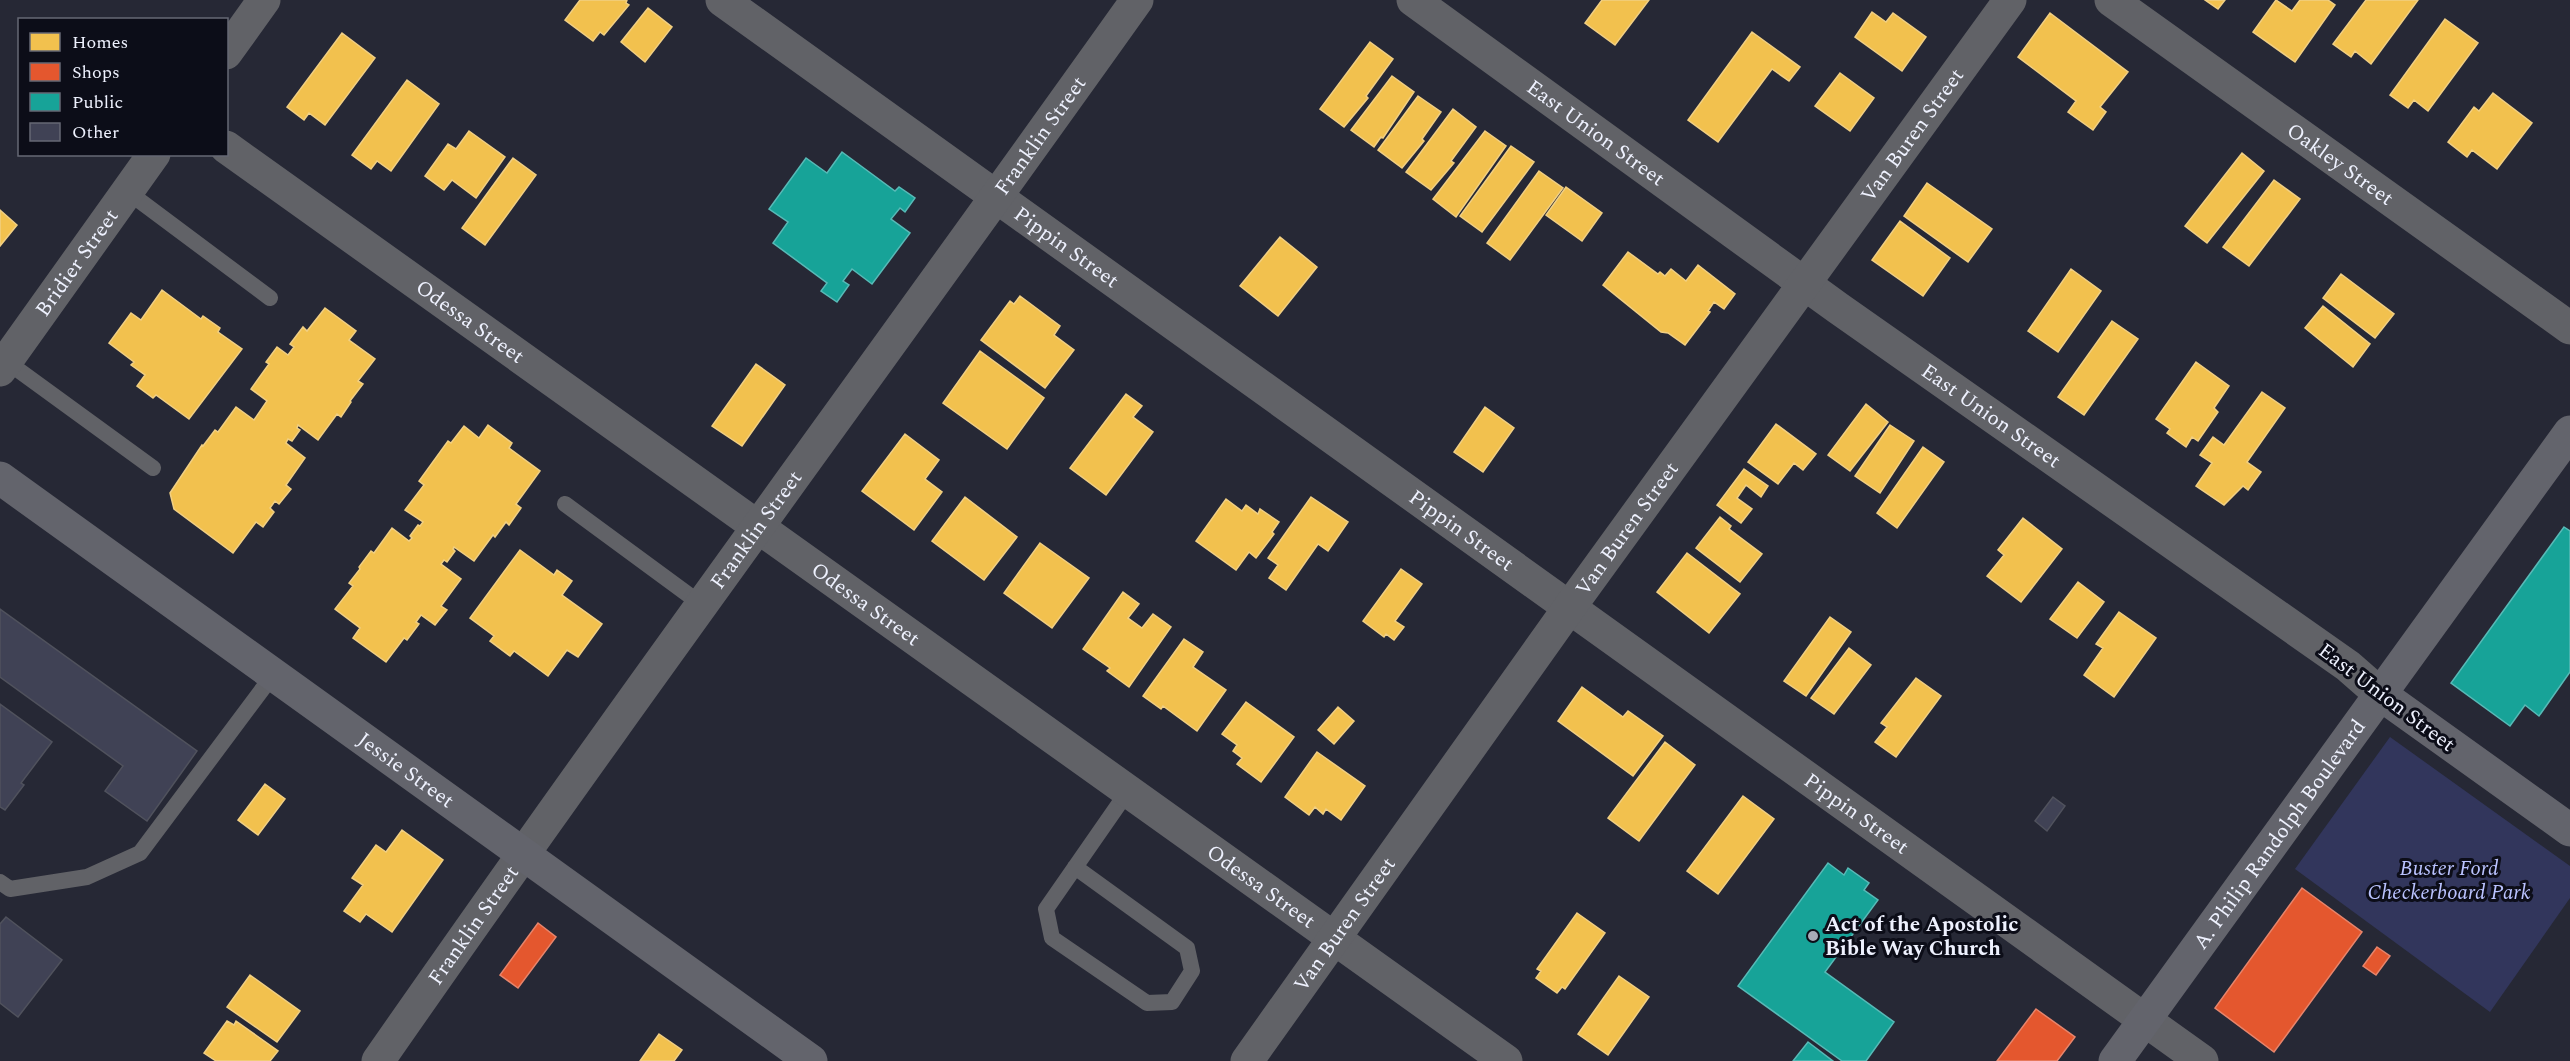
<svg xmlns="http://www.w3.org/2000/svg" width="2570" height="1061" font-family="Spectral,serif">
  <style>
    .green { fill: #32365c }
    .homes { fill: #f2c14e; stroke: #f1cf83; stroke-width: 1.5 }
    .shops { fill: #e4572e; stroke: #e7856c; stroke-width: 1.5 }
    .public { fill: #17a398; stroke: #58bab7; stroke-width: 1.5 }
    .building { fill: #404255; stroke: #50525d; stroke-width: 1.5 }
    .lines { fill: none; stroke-linecap: round; stroke-linejoin: round }
    .lane { stroke: #616267; stroke-width: 16 }
    .street { stroke: #616267; stroke-width: 33 }
    .secondary { stroke: #63646c; stroke-width: 33 }
    .poi-dot { fill: #a8abb8; stroke: #0c0d18; stroke-width: 2 }
    .labels { text-anchor: middle; stroke-width: 6; stroke-linejoin: round; paint-order: stroke }
    .street-label { font-size: 21px; fill: #eef1fe; stroke: #0c0d18 }
    .park-label { font-size: 21px; font-style: italic; fill: #bac3ff; stroke: #0c0d18 }
    .poi-label { font-size: 21px; font-weight: bold; fill: #eef1fe; stroke: #0c0d18; text-anchor: start }
  </style>
  <rect width="100%" height="100%" fill="#262835"/>
  <path class="green" d="M 2390,737 L 2570,866 L 2570,898 L 2490,1012 L 2295,869 Z"/>
  <path class="homes" d="M 580,0 L 627,0 L 626,3 L 629,5 L 604,35 L 600,32 L 593,41 L 565,20 Z
    M 1602,0 L 1649,0 L 1615,45 L 1585,23 Z
    M 2205,0 L 2225,0 L 2218,9 Z
    M 2276,0 L 2292,11 L 2300,0 L 2328,0 L 2335,5 L 2295,62 L 2253,32 Z
    M 2366,0 L 2418,0 L 2371,64 L 2355,51 L 2351,57 L 2333,44 Z
    M 648,8 L 672,27 L 645,62 L 621,42 Z
    M 1872,12 L 1886,22 L 1893,13 L 1926,37 L 1902,71 L 1855,37 Z
    M 2050,13 L 2128,72 L 2100,107 L 2106,112 L 2093,130 L 2068,112 L 2076,101 L 2018,57 Z
    M 2445,19 L 2478,43 L 2428,111 L 2414,100 L 2408,108 L 2390,95 Z
    M 1752,32 L 1800,67 L 1789,81 L 1772,69 L 1718,142 L 1688,120 Z
    M 342,33 L 375,58 L 325,125 L 309,113 L 304,120 L 287,107 Z
    M 1370,42 L 1393,59 L 1366,96 L 1368,98 L 1344,127 L 1320,109 Z
    M 1840,73 L 1874,98 L 1850,131 L 1815,106 Z
    M 1392,76 L 1414,92 L 1383,138 L 1381,137 L 1374,147 L 1351,130 Z
    M 407,80 L 439,104 L 391,171 L 377,161 L 371,169 L 352,155 Z
    M 2493,93 L 2532,123 L 2497,169 L 2472,150 L 2467,157 L 2448,142 L 2474,107 L 2479,111 Z
    M 1418,96 L 1441,112 L 1422,139 L 1424,141 L 1402,168 L 1378,150 Z
    M 1453,109 L 1476,127 L 1451,161 L 1454,163 L 1431,190 L 1406,172 Z
    M 469,131 L 505,157 L 476,198 L 452,180 L 444,190 L 425,176 L 448,144 L 456,149 Z
    M 1485,131 L 1506,146 L 1456,217 L 1433,199 Z
    M 1511,146 L 1534,162 L 1482,232 L 1460,216 Z
    M 2242,153 L 2264,171 L 2207,243 L 2185,226 Z
    M 513,158 L 536,175 L 485,245 L 462,228 Z
    M 1539,171 L 1563,188 L 1510,260 L 1487,243 Z
    M 2274,180 L 2300,199 L 2249,266 L 2223,247 Z
    M 1927,183 L 1992,229 L 1968,262 L 1904,216 Z
    M 1566,187 L 1602,213 L 1582,241 L 1546,215 Z
    M 0,210 L 17,225 L 0,246 Z
    M 1900,221 L 1950,258 L 1923,296 L 1872,260 Z
    M 1280,237 L 1317,267 L 1278,316 L 1240,286 Z
    M 1628,252 L 1658,274 L 1660,272 L 1665,276 L 1671,269 L 1686,281 L 1698,265 L 1735,294 L 1724,309 L 1714,302 L 1708,311 L 1710,312 L 1685,345 L 1668,333 L 1661,332 L 1603,285 Z
    M 2071,269 L 2101,291 L 2058,352 L 2028,331 Z
    M 2341,274 L 2394,314 L 2375,338 L 2323,298 Z
    M 162,290 L 201,319 L 203,316 L 220,328 L 218,332 L 242,349 L 189,419 L 156,395 L 153,398 L 137,386 L 145,375 L 131,365 L 134,362 L 109,343 L 131,313 L 141,320 Z
    M 1020,296 L 1060,326 L 1054,335 L 1074,350 L 1045,388 L 981,340 L 1010,301 L 1014,304 Z
    M 2323,306 L 2370,344 L 2353,367 L 2305,328 Z
    M 325,308 L 356,331 L 349,340 L 375,359 L 358,381 L 363,384 L 350,401 L 351,402 L 341,417 L 337,414 L 318,440 L 298,425 L 297,428 L 300,430 L 292,441 L 288,439 L 286,443 L 305,458 L 286,485 L 291,489 L 279,504 L 275,501 L 270,508 L 274,512 L 263,527 L 256,522 L 233,553 L 174,509 L 170,493 L 202,445 L 203,446 L 215,430 L 218,432 L 236,407 L 254,420 L 267,401 L 251,389 L 269,364 L 266,362 L 277,347 L 288,355 L 294,347 L 290,344 L 303,327 L 307,331 Z
    M 2112,321 L 2138,339 L 2084,415 L 2058,397 Z
    M 980,351 L 1044,398 L 1007,449 L 943,403 Z
    M 2196,362 L 2229,386 L 2214,408 L 2218,412 L 2198,441 L 2192,437 L 2186,447 L 2167,433 L 2170,429 L 2156,419 Z
    M 756,364 L 785,385 L 742,446 L 712,426 Z
    M 2262,392 L 2285,408 L 2247,462 L 2261,472 L 2248,490 L 2243,486 L 2224,505 L 2196,486 L 2212,463 L 2200,455 L 2213,437 L 2224,445 Z
    M 1126,394 L 1142,406 L 1133,417 L 1153,432 L 1106,495 L 1070,468 Z
    M 1866,404 L 1888,422 L 1850,471 L 1828,455 Z
    M 1485,407 L 1514,428 L 1483,472 L 1454,452 Z
    M 1776,424 L 1816,454 L 1803,470 L 1794,463 L 1778,484 L 1748,462 Z
    M 488,425 L 512,443 L 509,448 L 540,471 L 516,504 L 521,508 L 509,525 L 506,522 L 495,537 L 493,535 L 474,561 L 454,547 L 453,549 L 455,551 L 447,562 L 444,560 L 441,564 L 461,579 L 441,606 L 447,610 L 435,625 L 421,615 L 416,622 L 419,624 L 407,640 L 404,638 L 386,662 L 353,638 L 360,628 L 335,609 L 353,586 L 349,583 L 360,569 L 359,567 L 371,551 L 374,553 L 392,528 L 409,541 L 412,538 L 410,536 L 418,525 L 420,526 L 423,522 L 405,510 L 424,485 L 419,481 L 448,441 L 451,443 L 464,426 L 479,438 Z
    M 1890,425 L 1914,441 L 1880,493 L 1855,476 Z
    M 905,434 L 939,460 L 925,479 L 942,492 L 914,530 L 862,491 Z
    M 1923,447 L 1944,462 L 1897,528 L 1877,513 Z
    M 1744,469 L 1768,486 L 1761,497 L 1746,485 L 1737,498 L 1752,509 L 1741,523 L 1717,505 Z
    M 965,497 L 1017,537 L 984,580 L 932,541 Z
    M 1311,497 L 1348,522 L 1328,551 L 1318,544 L 1286,590 L 1269,578 L 1278,565 L 1268,558 Z
    M 1226,499 L 1242,511 L 1246,505 L 1258,514 L 1260,509 L 1279,522 L 1272,532 L 1274,534 L 1256,558 L 1249,552 L 1236,570 L 1196,541 Z
    M 1720,517 L 1731,526 L 1729,529 L 1762,554 L 1740,582 L 1696,548 Z
    M 2023,518 L 2062,549 L 2021,602 L 1987,576 L 2004,555 L 1998,550 Z
    M 1040,543 L 1089,578 L 1052,628 L 1004,593 Z
    M 520,550 L 554,575 L 557,570 L 572,581 L 562,595 L 602,624 L 578,657 L 567,650 L 548,676 L 514,651 L 510,656 L 490,641 L 494,636 L 470,618 Z
    M 1687,553 L 1740,594 L 1709,633 L 1657,592 Z
    M 1401,569 L 1422,584 L 1395,621 L 1404,627 L 1394,640 L 1386,634 L 1384,637 L 1363,621 Z
    M 2078,582 L 2104,602 L 2077,638 L 2050,619 Z
    M 1123,592 L 1139,604 L 1128,618 L 1142,628 L 1153,614 L 1171,627 L 1129,687 L 1107,671 L 1110,668 L 1083,649 Z
    M 2119,612 L 2156,638 L 2114,697 L 2084,675 L 2103,648 L 2096,644 Z
    M 1830,617 L 1851,632 L 1806,696 L 1784,681 Z
    M 1184,639 L 1203,652 L 1193,667 L 1226,690 L 1197,731 L 1163,706 L 1161,709 L 1143,696 Z
    M 1849,648 L 1871,665 L 1834,714 L 1811,698 Z
    M 1916,678 L 1941,696 L 1896,757 L 1875,742 L 1887,727 L 1881,723 Z
    M 1582,687 L 1623,717 L 1628,711 L 1663,736 L 1633,776 L 1558,721 Z
    M 1246,702 L 1294,737 L 1261,782 L 1237,764 L 1242,758 L 1233,751 L 1237,745 L 1222,734 Z
    M 1338,707 L 1354,721 L 1334,744 L 1318,730 Z
    M 1665,742 L 1695,765 L 1639,841 L 1608,818 Z
    M 1317,752 L 1365,786 L 1341,820 L 1326,809 L 1323,814 L 1315,807 L 1309,815 L 1285,797 Z
    M 265,784 L 285,799 L 258,835 L 238,820 Z
    M 1743,796 L 1774,819 L 1718,894 L 1687,871 Z
    M 402,830 L 443,860 L 392,932 L 366,914 L 360,922 L 344,911 L 363,885 L 352,878 L 376,845 L 386,852 Z
    M 1577,913 L 1605,933 L 1565,989 L 1562,987 L 1557,993 L 1536,978 L 1541,971 L 1537,969 Z
    M 250,975 L 300,1011 L 277,1042 L 227,1007 Z
    M 1619,976 L 1649,997 L 1608,1055 L 1578,1034 Z
    M 227,1021 L 234,1025 L 236,1021 L 278,1051 L 270,1061 L 216,1061 L 204,1053 Z
    M 659,1034 L 682,1050 L 674,1061 L 640,1061 Z"/>
  <path class="shops" d="M 2302,888 L 2362,932 L 2274,1052 L 2215,1008 Z
    M 538,923 L 556,937 L 518,988 L 500,975 Z
    M 2377,947 L 2390,956 L 2376,975 L 2363,966 Z
    M 2036,1009 L 2075,1037 L 2057,1061 L 1997,1061 Z"/>
  <path class="public" d="M 842,152 L 895,191 L 899,187 L 915,198 L 905,212 L 900,208 L 891,219 L 910,233 L 872,284 L 852,269 L 843,281 L 849,285 L 837,302 L 821,291 L 827,283 L 773,243 L 788,222 L 769,209 L 806,158 L 827,173 Z
    M 2564,527 L 2570,531 L 2570,672 L 2539,716 L 2525,705 L 2510,726 L 2451,683 Z
    M 1828,863 L 1844,875 L 1848,868 L 1869,883 L 1864,890 L 1878,900 L 1825,972 L 1894,1022 L 1866,1061 L 1842,1061 L 1738,986 Z
    M 1808,1042 L 1833,1061 L 1793,1061 Z"/>
  <path class="building" d="M 0,609 L 197,751 L 147,821 L 105,791 L 123,766 L 0,677 Z
    M 0,704 L 52,742 L 21,783 L 24,785 L 5,810 L 0,807 Z
    M 2053,797 L 2065,806 L 2047,831 L 2035,821 Z
    M 6,917 L 62,960 L 18,1017 L 0,1003 L 0,924 Z"/>
  <g class="lines">
    <path class="lane" d="M 128,192 L 270,298
      M 6,361 L 153,468
      M 565,504 L 701,604
      M 1075,867 L 1187,948 L 1192,971 L 1172,1002 L 1147,1003 L 1052,938 L 1046,909 L 1128,791
      M 0,882 L 10,889 L 87,877 L 140,853 L 273,675"/>
    <g class="street">
      <path id="s1" d="M 722,0 L 2202,1061"/>
      <path id="s2" d="M 1413,0 L 1838,308 L 2348,666 L 2380,694"/>
      <path id="s3" d="M 2111,0 L 2570,328"/>
      <path d="M 226,53 L 264,0"/>
      <path id="s4" d="M 226,147 L 1506,1061"/>
      <path id="s5" d="M 0,370 L 154,154"/>
      <path id="s6" d="M 378,1061 C 626,704 885,354 1137,0"/>
      <path id="s7" d="M 1247,1061 L 1569,608 L 2010,0"/>
    </g>
    <g class="secondary">
      <path id="s8" d="M 0,478 L 811,1061"/>
      <path d="M 2380,694 L 2570,830"/>
      <path id="s9" d="M 2115,1061 L 2570,432"/>
    </g>
  </g>
  <circle class="poi-dot" cx="1813" cy="936" r="6"/>
  <g class="labels">
    <g class="street-label">
      <text dy="7" stroke="none"><textPath href="#s2" startOffset="226">East Union Street</textPath></text>
      <text dy="7" stroke="none"><textPath href="#s6" startOffset="1138">Franklin Street</textPath></text>
      <text dy="7" stroke="none"><textPath href="#s7" startOffset="1140">Van Buren Street</textPath></text>
      <text dy="7" stroke="none"><textPath href="#s3" startOffset="282">Oakley Street</textPath></text>
      <text dy="7" stroke="none"><textPath href="#s1" startOffset="424">Pippin Street</textPath></text>
      <text dy="7" stroke="none"><textPath href="#s5" startOffset="132">Bridier Street</textPath></text>
      <text dy="7" stroke="none"><textPath href="#s4" startOffset="300">Odessa Street</textPath></text>
      <text dy="7" stroke="none"><textPath href="#s2" startOffset="712">East Union Street</textPath></text>
      <text dy="7" stroke="none"><textPath href="#s6" startOffset="652">Franklin Street</textPath></text>
      <text dy="7" stroke="none"><textPath href="#s7" startOffset="654">Van Buren Street</textPath></text>
      <text dy="7" stroke="none"><textPath href="#s1" startOffset="910">Pippin Street</textPath></text>
      <text dy="7" stroke="none"><textPath href="#s4" startOffset="786">Odessa Street</textPath></text>
      <text transform="translate(2387 697) rotate(37)" y="7">East Union Street</text>
      <text dy="7" stroke="none"><textPath href="#s8" startOffset="500">Jessie Street</textPath></text>
      <text dy="7" stroke="none"><textPath href="#s1" startOffset="1396">Pippin Street</textPath></text>
      <text dy="7" stroke="none"><textPath href="#s9" startOffset="280">A. Philip Randolph Boulevard</textPath></text>
      <text dy="7" stroke="none"><textPath href="#s4" startOffset="1272">Odessa Street</textPath></text>
      <text dy="7" stroke="none"><textPath href="#s6" startOffset="166">Franklin Street</textPath></text>
      <text dy="7" stroke="none"><textPath href="#s7" startOffset="168">Van Buren Street</textPath></text>
    </g>
    <g class="park-label">
      <text x="2449" y="875">Buster Ford<tspan x="2449" dy="24">Checkerboard Park</tspan></text>
    </g>
    <g class="poi-label">
      <text x="1825" y="931">Act of the Apostolic<tspan x="1825" dy="24">Bible Way Church</tspan></text>
    </g>
  </g>
  <rect x="18" y="18" width="210" height="138" fill="#0c0d18" stroke="#666874" stroke-width="1.5"/>
  <rect x="30" y="33" width="30" height="18" fill="#f2c14e" stroke="#666874" stroke-width="1.5"/>
  <text x="72" y="48" font-size="18" fill="#eef1fe">Homes</text>
  <rect x="30" y="63" width="30" height="18" fill="#e4572e" stroke="#666874" stroke-width="1.5"/>
  <text x="72" y="78" font-size="18" fill="#eef1fe">Shops</text>
  <rect x="30" y="93" width="30" height="18" fill="#17a398" stroke="#666874" stroke-width="1.5"/>
  <text x="72" y="108" font-size="18" fill="#eef1fe">Public</text>
  <rect x="30" y="123" width="30" height="18" fill="#404255" stroke="#666874" stroke-width="1.5"/>
  <text x="72" y="138" font-size="18" fill="#eef1fe">Other</text>
</svg>
